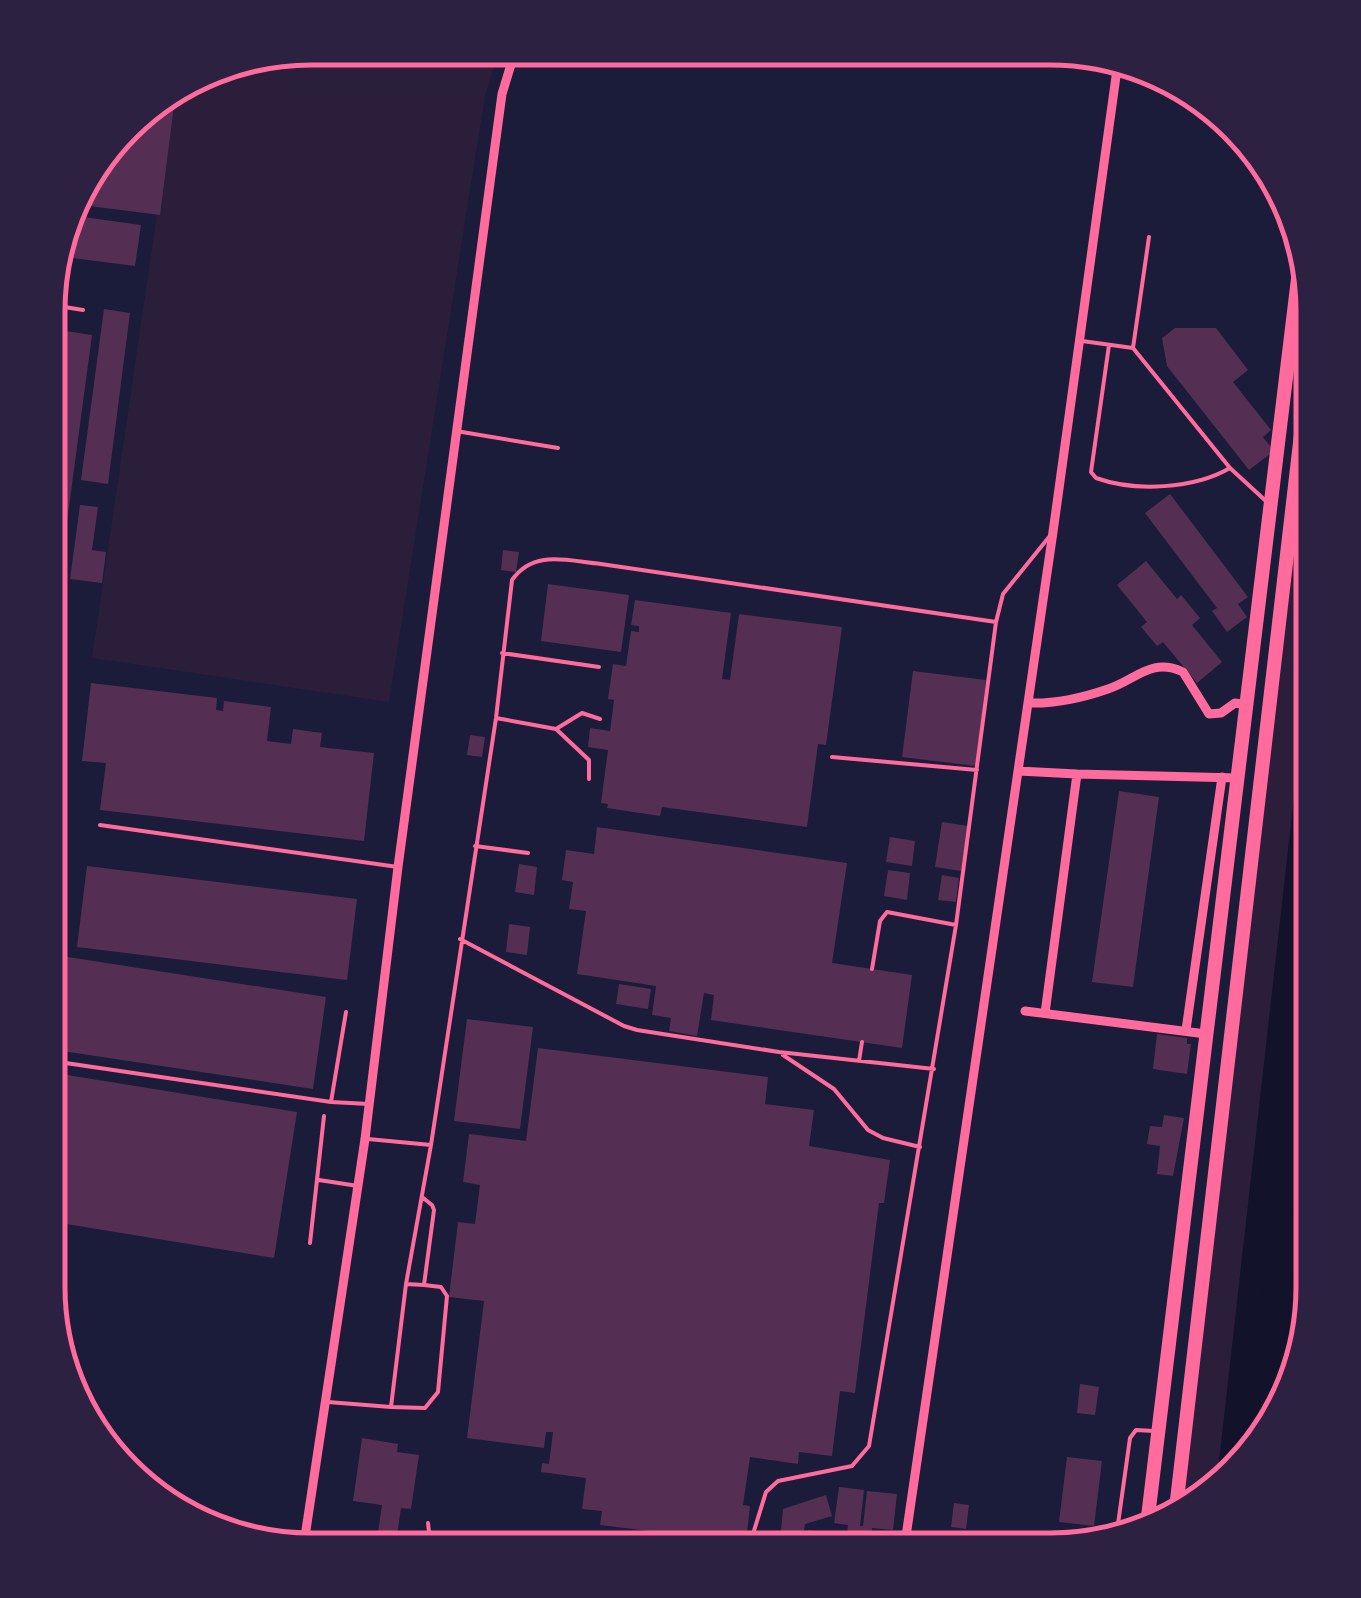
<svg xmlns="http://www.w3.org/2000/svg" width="1361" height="1598" font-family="'Sofia Sans Condensed',sans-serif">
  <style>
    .green { fill: #2a1e3b }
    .water { fill: #12122b }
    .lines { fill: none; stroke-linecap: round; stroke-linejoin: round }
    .river { stroke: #12122b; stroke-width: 28 }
    .building { fill: #542f53 }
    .service { stroke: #ff6b9d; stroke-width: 4 }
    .minor { stroke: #ff6b9d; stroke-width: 9 }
    .primary { stroke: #ff6b9d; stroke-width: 14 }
    .rim { fill: none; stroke: #ff6b9d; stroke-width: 5 }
  </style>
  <rect width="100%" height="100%" fill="#1b1b3a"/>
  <path class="green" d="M 311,48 L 500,48 L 485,96 L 389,702 L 92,658 L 175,91 L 226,62 Z
    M 1313,330 L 1313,628 L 1217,1480 L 1182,1515 Z"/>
  <path class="water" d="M 1313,630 L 1313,1305 L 1278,1419 L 1217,1480 Z"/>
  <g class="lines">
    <path class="river" d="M 1262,1436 L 1285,1222"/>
  </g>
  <path class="building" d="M 176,90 L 160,215 L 74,204 L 83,180 L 138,113 Z
    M 69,215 L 141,225 L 135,266 L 57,256 L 56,265 L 52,264 Z
    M 104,309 L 130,313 L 108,484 L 81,480 Z
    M 1175,328 L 1216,328 L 1248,370 L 1233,382 L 1271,430 L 1263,437 L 1274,451 L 1249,470 L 1167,366 L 1162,338 Z
    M 52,329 L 92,335 L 60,574 L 51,573 Z
    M 1170,494 L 1248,597 L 1238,604 L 1247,617 L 1227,632 L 1212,611 L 1217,608 L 1145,513 Z
    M 80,505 L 98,507 L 92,550 L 106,552 L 102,583 L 70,579 Z
    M 503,550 L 519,552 L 516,572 L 501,570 Z
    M 1146,561 L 1177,599 L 1181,595 L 1200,618 L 1192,625 L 1222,662 L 1197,683 L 1163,642 L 1157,646 L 1141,627 L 1147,622 L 1117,585 Z
    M 548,584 L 629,595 L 621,652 L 541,641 Z
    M 635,600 L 731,613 L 722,679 L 730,680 L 739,614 L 842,627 L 826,745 L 818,744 L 807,827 L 662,807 L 660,816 L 607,808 L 608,804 L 601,803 L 608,750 L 588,747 L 590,728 L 610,731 L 614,700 L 608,699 L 613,664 L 626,666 L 631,631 L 639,632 L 639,626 L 631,625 Z
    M 913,671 L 986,680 L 976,766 L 902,757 Z
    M 91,683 L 217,698 L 216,710 L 223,711 L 224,701 L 271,707 L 267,741 L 291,744 L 293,729 L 322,733 L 320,747 L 374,753 L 364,841 L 100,810 L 106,763 L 82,761 Z
    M 470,735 L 485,737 L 482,757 L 467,755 Z
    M 1119,791 L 1159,797 L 1133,987 L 1092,982 Z
    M 942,822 L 968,826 L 961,871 L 935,867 Z
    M 597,827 L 847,863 L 832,963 L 912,975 L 902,1048 L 711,1020 L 714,995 L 704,993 L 697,1036 L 669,1031 L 671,1018 L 652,1015 L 656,986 L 577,974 L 586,911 L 569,909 L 573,882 L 562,880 L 566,850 L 594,854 Z
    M 890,837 L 915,841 L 912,866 L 886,862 Z
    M 519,864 L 537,867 L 534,895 L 515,892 Z
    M 87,866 L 357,899 L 347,980 L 77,947 Z
    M 888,870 L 910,873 L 907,900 L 884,896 Z
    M 942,875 L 959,878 L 956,902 L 938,900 Z
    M 509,924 L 530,927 L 527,955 L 506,952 Z
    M 55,955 L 326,997 L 313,1089 L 49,1049 L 49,994 Z
    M 619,984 L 651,989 L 648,1009 L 616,1004 Z
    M 467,1019 L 533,1027 L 520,1129 L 454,1121 Z
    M 1157,1034 L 1187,1038 L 1187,1044 L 1191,1044 L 1187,1074 L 1153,1069 Z
    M 538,1048 L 768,1077 L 765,1104 L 814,1110 L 809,1146 L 890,1160 L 884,1203 L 879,1203 L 855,1393 L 840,1391 L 832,1456 L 799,1452 L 798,1464 L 750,1457 L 743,1505 L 750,1506 L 747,1533 L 734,1531 L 732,1550 L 689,1550 L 690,1536 L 600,1525 L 602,1511 L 582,1509 L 586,1478 L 541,1472 L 542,1463 L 549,1464 L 553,1432 L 546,1432 L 544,1448 L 467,1438 L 484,1301 L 449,1297 L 458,1222 L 475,1224 L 480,1185 L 463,1182 L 469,1134 L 526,1141 Z
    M 49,1072 L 297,1112 L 274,1258 L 48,1221 Z
    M 1164,1115 L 1184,1118 L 1173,1176 L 1157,1174 L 1160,1146 L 1147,1144 L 1150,1126 L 1162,1127 Z
    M 1080,1384 L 1099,1387 L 1095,1415 L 1077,1413 Z
    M 362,1438 L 398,1444 L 397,1452 L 419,1455 L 411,1509 L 401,1508 L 396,1542 L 377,1539 L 382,1505 L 353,1501 Z
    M 1067,1457 L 1102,1461 L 1094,1526 L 1059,1522 Z
    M 839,1487 L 864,1490 L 860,1526 L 863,1526 L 867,1491 L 897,1494 L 893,1530 L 872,1528 L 870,1546 L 846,1543 L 848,1525 L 834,1523 Z
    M 826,1495 L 832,1516 L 805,1524 L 802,1544 L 780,1541 L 783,1509 Z
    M 954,1503 L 969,1505 L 966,1529 L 951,1527 Z
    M 808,1530 L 828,1533 L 826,1550 L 806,1550 Z
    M 586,1535 L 642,1541 L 640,1550 L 584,1550 Z"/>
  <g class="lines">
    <path class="service" d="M 52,305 L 83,310
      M 1082,341 L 1133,348 L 1230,468 L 1267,502
      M 1109,345 L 1091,472 L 1096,478 C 1135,492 1194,489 1230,468
      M 1133,348 L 1149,237
      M 456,431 L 558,448
      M 502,653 L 599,667
      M 496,718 L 556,729 L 589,760 L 589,779
      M 556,729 L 582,713 L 600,719
      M 832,757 L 977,770
      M 100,825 L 398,867
      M 475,846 L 528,853
      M 460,939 L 624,1026 L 637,1030 L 779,1052 L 934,1069
      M 872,969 L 880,921 L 887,912 L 956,925
      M 783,1055 L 834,1089 L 868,1130 L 883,1138 L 920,1147
      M 52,1061 L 331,1102 L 369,1104
      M 859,1061 L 862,1042
      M 331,1102 L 346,1012
      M 368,1139 L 431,1145 L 496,718 L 512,580 C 534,549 567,561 601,564 L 996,622
      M 319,1180 L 358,1186
      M 422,1197 L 432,1205 L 434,1210 L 424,1285 L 441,1287 L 447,1296 L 438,1392 L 425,1408 L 391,1407 L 406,1284 L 431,1145
      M 310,1243 L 324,1116
      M 406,1284 L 424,1285
      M 328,1402 L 391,1407
      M 428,1523 L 431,1550
      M 1124,1532 L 1118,1524 L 1130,1438 L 1136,1430 L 1154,1431
      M 748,1550 L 766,1492 L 778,1481 L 852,1466 L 869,1446 L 956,925 L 996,622 L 1003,594 L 1049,537"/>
    <path class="minor" d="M 1028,703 C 1055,704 1082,698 1108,689 C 1136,680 1151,657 1183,672 L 1209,714 L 1221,713 L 1235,703 L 1247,705
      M 1018,771 L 1077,774
      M 1025,1011 L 1206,1034
      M 1045,1013 L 1077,774 L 1238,778
      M 1186,1030 L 1222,777
      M 303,1550 L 365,1139 L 398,867 L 502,94 L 516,48
      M 904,1550 L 1053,532 L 1118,62"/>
    <path class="primary" d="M 1175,1517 L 1313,331
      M 1147,1525 L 1300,262"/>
  </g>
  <path d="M0 0H1361V1598H0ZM311 65H1050A246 246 0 0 1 1296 311V1287A246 246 0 0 1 1050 1533H311A246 246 0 0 1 65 1287V311A246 246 0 0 1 311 65Z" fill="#2d2142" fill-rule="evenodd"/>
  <path class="rim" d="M311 65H1050A246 246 0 0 1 1296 311V1287A246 246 0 0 1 1050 1533H311A246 246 0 0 1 65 1287V311A246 246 0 0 1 311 65Z"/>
</svg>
